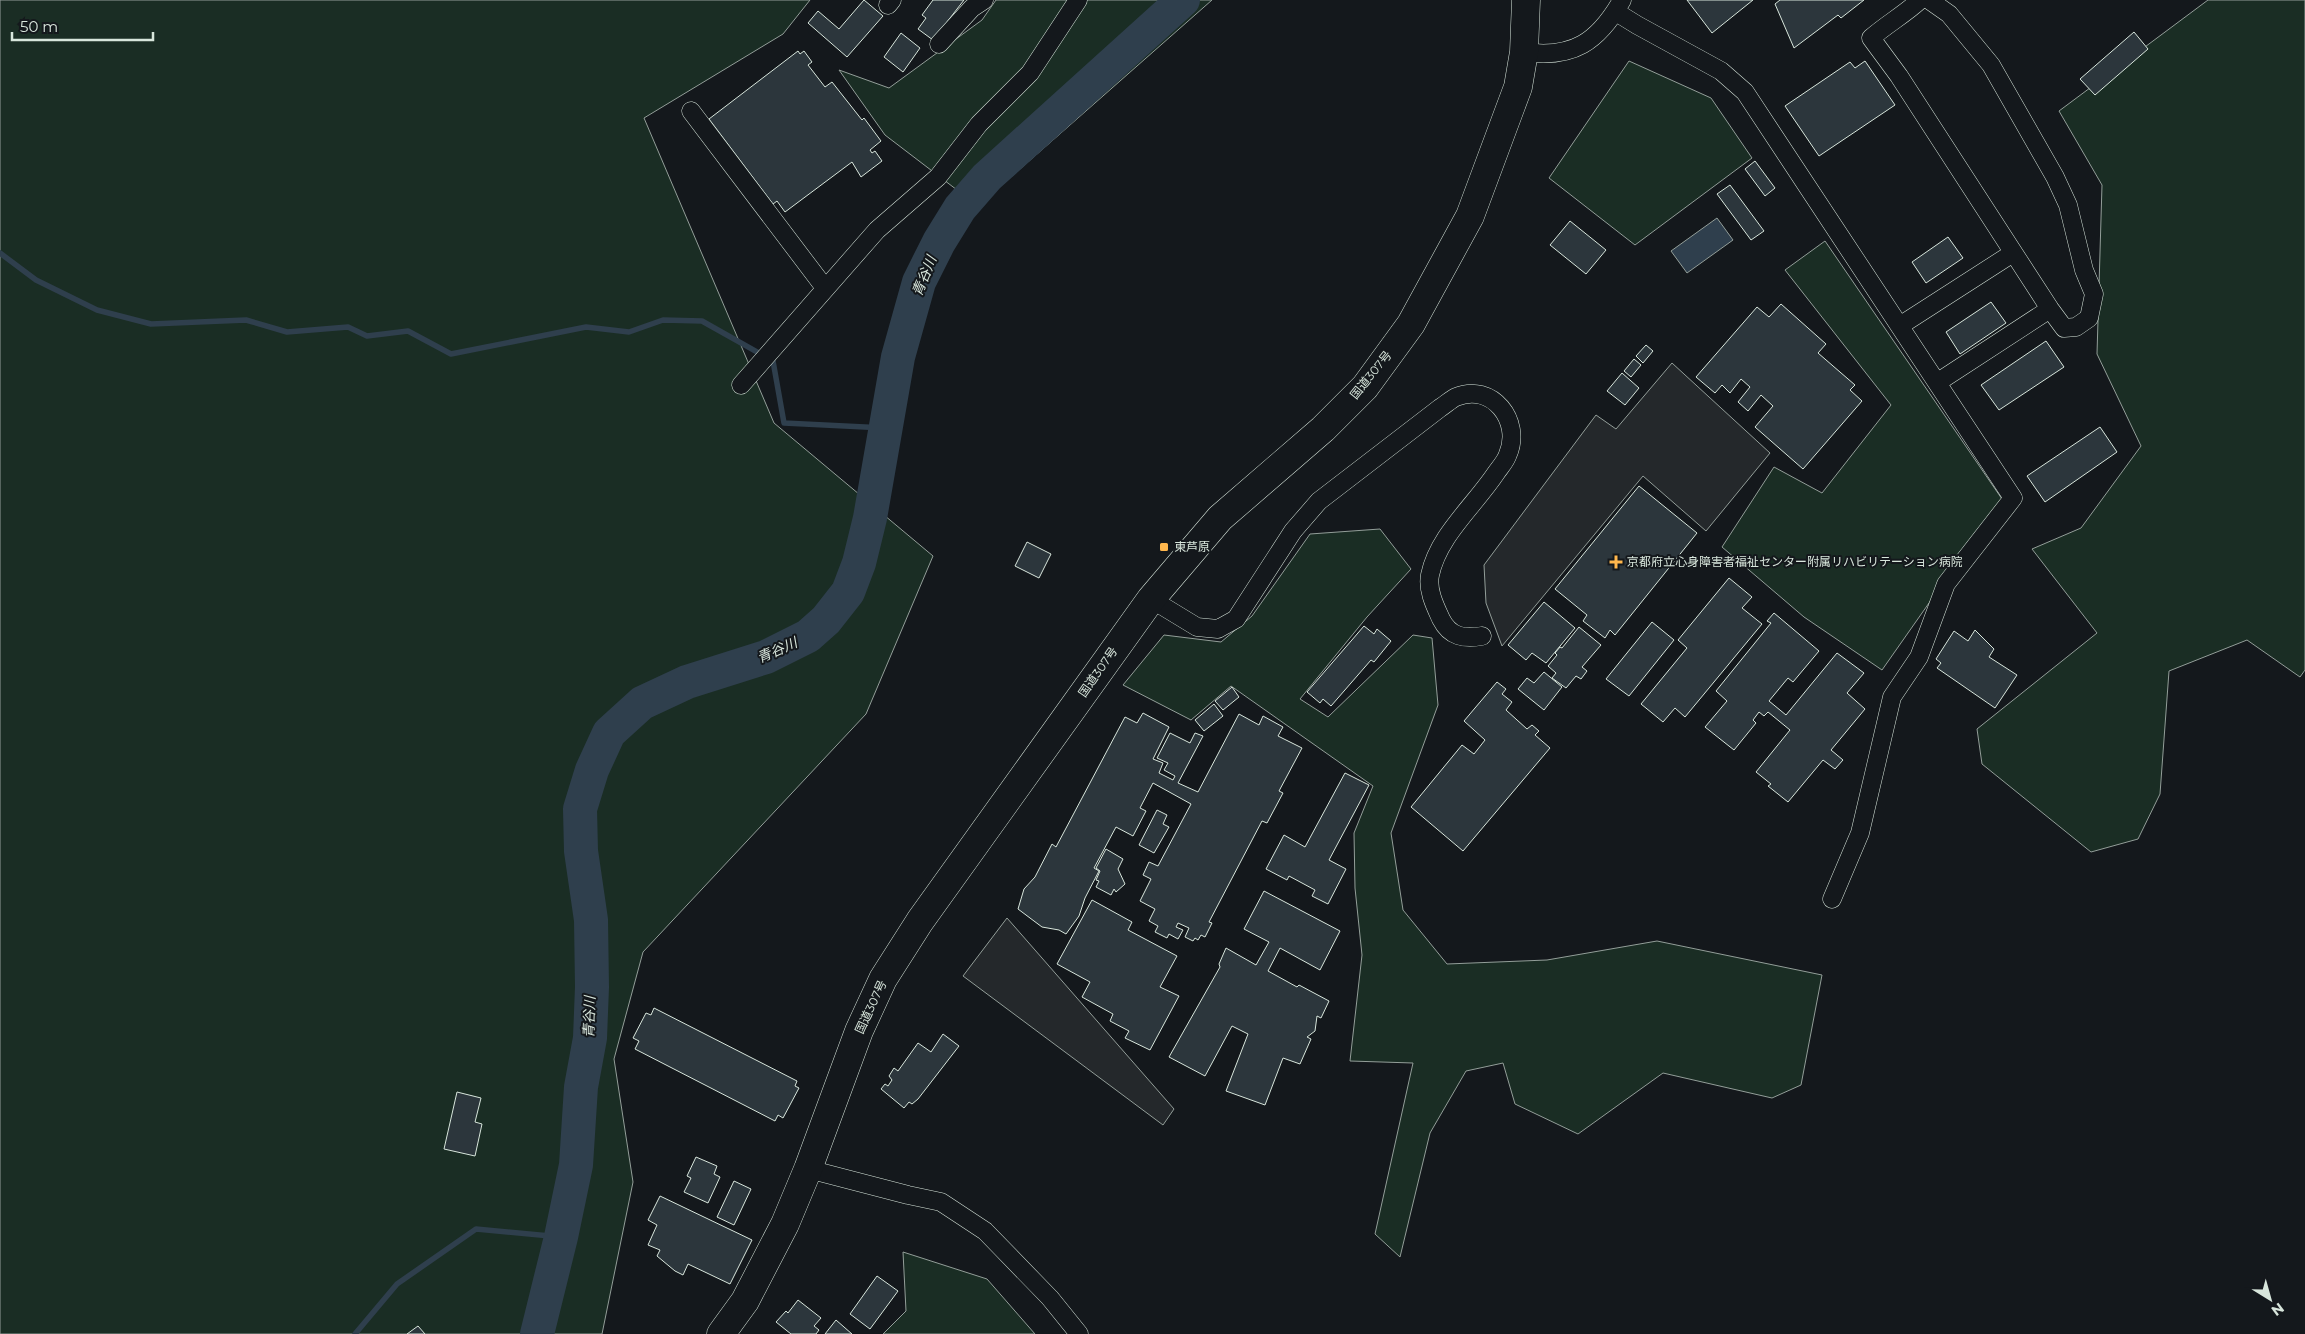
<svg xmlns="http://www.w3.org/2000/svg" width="2305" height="1334" font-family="Montserrat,'Noto Sans JP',sans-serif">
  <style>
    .green { fill: #1a2d24; stroke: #939e99 }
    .parking { fill: #24282b; stroke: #939e99 }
    .water { fill: #2f3f4d; stroke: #939e99 }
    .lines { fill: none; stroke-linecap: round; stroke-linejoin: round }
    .stream { stroke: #2f3f4d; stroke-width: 5.5 }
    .river { stroke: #2f3f4d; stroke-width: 34 }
    .building { fill: #2c363c; stroke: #d8e6dc }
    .minor-casing { stroke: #d8e6dc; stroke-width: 19 }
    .trunk-casing { stroke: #d8e6dc; stroke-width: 29 }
    .minor { stroke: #14181c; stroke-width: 18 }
    .trunk { stroke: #14181c; stroke-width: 28 }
    .poi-dot { fill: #ffb74d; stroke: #14181c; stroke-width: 2 }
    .labels { text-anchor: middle; stroke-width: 4; stroke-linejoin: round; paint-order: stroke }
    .street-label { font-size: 12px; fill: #d8e6dc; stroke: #14181c }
    .poi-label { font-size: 12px; fill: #d8e6dc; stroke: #14181c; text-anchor: start }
    .water-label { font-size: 14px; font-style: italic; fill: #d8e6dc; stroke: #14181c }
  </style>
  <rect width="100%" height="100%" fill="#14181c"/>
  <path class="green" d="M 0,0 L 810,0 L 783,34 L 644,118 L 774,423 L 933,556 L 866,714 L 643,952 L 614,1059 L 633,1182 L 602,1334 L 0,1334 Z
    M 996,0 L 1212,0 L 978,206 L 885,135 L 839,70 L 889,88 L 982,20 Z
    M 2208,0 L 2305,0 L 2305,670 L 2300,677 L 2247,640 L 2169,671 L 2160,794 L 2138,839 L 2091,852 L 1982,764 L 1977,729 L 2097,633 L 2032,549 L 2081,528 L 2141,446 L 2097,354 L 2102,185 L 2059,111 Z
    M 1629,61 L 1711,98 L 1752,158 L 1635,245 L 1549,178 Z
    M 1825,241 L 2002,499 L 1882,670 L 1804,617 L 1722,547 L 1774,467 L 1822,493 L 1891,405 L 1785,270 Z
    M 1380,529 L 1411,569 L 1367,617 L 1300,699 L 1328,717 L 1413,635 L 1432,638 L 1438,705 L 1391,833 L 1403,910 L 1447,964 L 1547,960 L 1657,941 L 1822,975 L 1801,1085 L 1772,1098 L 1663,1073 L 1578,1134 L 1515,1104 L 1503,1063 L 1466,1071 L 1430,1133 L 1400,1257 L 1375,1234 L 1413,1063 L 1350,1061 L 1362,955 L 1355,888 L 1354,833 L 1373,786 L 1231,686 L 1191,720 L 1123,685 L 1164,635 L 1221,642 L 1252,616 L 1310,534 Z
    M 903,1252 L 987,1279 L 1035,1334 L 883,1334 L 906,1311 Z"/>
  <path class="parking" d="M 1672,363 L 1770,453 L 1706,531 L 1643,476 L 1502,646 L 1486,603 L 1484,565 L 1596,415 L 1616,429 Z
    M 1007,918 L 1174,1109 L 1163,1125 L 963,976 Z"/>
  <path class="water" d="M 1717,218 L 1733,240 L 1687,273 L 1671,251 Z"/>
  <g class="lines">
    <path class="stream" d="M 0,253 L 36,280 L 97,310 L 151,324 L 246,320 L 287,332 L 348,327 L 367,336 L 408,331 L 451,354 L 586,327 L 629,332 L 663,320 L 702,321 L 773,361 L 784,423 L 885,428
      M 355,1334 L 397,1284 L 476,1229 L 561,1237"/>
    <path class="river" d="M 537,1334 L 561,1237 L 576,1165 L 581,1087 L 590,1038 L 592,987 L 591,920 L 581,851 L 580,809 L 592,770 L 609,733 L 642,703 L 687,682 L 766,657 L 808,636 L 826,620 L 848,592 L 859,563 L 870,518 L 898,357 L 919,282 L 939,242 L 960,208 L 987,177 L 1183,0"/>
  </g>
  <path class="building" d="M 864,0 L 883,16 L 847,57 L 808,23 L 818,11 L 839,29 Z
    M 933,0 L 964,0 L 933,40 L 918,29 L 926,18 L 922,15 Z
    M 1687,0 L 1753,0 L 1712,33 Z
    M 1780,0 L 1864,0 L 1841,18 L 1838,15 L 1794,48 L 1775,4 Z
    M 2134,32 L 2148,49 L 2095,95 L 2080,79 Z
    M 901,33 L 920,48 L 903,72 L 884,57 Z
    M 798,51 L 800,54 L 804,51 L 812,62 L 808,65 L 825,87 L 832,82 L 862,120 L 864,118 L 881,141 L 870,150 L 872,153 L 875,151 L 882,161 L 861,177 L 852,162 L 785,212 L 777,201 L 773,204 L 709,119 Z
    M 1865,61 L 1895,105 L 1819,156 L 1785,106 L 1850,62 L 1855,68 Z
    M 1755,161 L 1775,188 L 1765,196 L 1745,169 Z
    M 1730,185 L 1764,231 L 1751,240 L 1717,194 Z
    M 1570,221 L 1606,250 L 1586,274 L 1550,245 Z
    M 1948,237 L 1963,258 L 1926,283 L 1912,262 Z
    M 1991,302 L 2006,323 L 1960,354 L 1946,332 Z
    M 1781,304 L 1826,344 L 1818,353 L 1855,385 L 1850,390 L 1862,401 L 1803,469 L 1755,427 L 1773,406 L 1761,395 L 1748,411 L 1738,402 L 1750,387 L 1741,379 L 1730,393 L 1722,385 L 1715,393 L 1696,377 L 1757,307 L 1769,317 Z
    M 2046,341 L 2064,367 L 1999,410 L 1981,385 Z
    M 1646,345 L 1653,351 L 1643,363 L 1636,356 Z
    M 1634,359 L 1641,365 L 1631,377 L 1624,371 Z
    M 1622,373 L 1639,388 L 1625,405 L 1607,391 Z
    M 2100,427 L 2117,452 L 2045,502 L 2027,476 Z
    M 1639,486 L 1697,533 L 1615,635 L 1610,630 L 1605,638 L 1583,621 L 1587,615 L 1555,589 Z
    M 1027,542 L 1051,554 L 1039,578 L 1015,566 Z
    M 1729,578 L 1752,597 L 1742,608 L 1762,624 L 1685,717 L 1675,708 L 1663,722 L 1641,704 L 1687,648 L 1678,640 Z
    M 1544,602 L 1575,628 L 1546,663 L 1532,653 L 1526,660 L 1508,645 Z
    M 1774,613 L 1819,651 L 1793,682 L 1788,678 L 1769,701 L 1786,715 L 1837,653 L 1864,673 L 1847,693 L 1865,709 L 1831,750 L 1843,760 L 1835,769 L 1823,760 L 1788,802 L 1768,786 L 1771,784 L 1756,772 L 1790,730 L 1768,712 L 1764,716 L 1759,712 L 1753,720 L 1756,723 L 1734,750 L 1705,727 L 1727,701 L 1716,691 L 1771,623 L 1767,621 Z
    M 1652,622 L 1674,640 L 1629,696 L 1606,679 Z
    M 1364,626 L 1374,634 L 1377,629 L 1391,641 L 1374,662 L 1371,660 L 1331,706 L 1323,699 L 1320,703 L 1307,692 Z
    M 1579,627 L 1601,645 L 1582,667 L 1587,671 L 1581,679 L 1576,676 L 1566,688 L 1552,678 L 1556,673 L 1548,666 L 1557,655 L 1555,653 L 1560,647 L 1562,648 Z
    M 1975,630 L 1994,649 L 1989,657 L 2017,675 L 1995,708 L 1937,668 L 1941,663 L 1936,659 L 1954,631 L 1968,641 Z
    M 1544,672 L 1562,687 L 1544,710 L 1518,689 L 1527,678 L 1534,683 Z
    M 1497,682 L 1506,689 L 1502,694 L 1512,702 L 1506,710 L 1527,729 L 1532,725 L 1539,731 L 1535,735 L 1550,748 L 1463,851 L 1411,807 L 1462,745 L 1474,754 L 1485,740 L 1464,721 Z
    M 1232,687 L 1239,697 L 1223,710 L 1215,701 Z
    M 1214,704 L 1223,716 L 1204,731 L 1195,720 Z
    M 1143,713 L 1169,727 L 1153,759 L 1163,763 L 1159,773 L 1173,780 L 1175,776 L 1164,770 L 1168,763 L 1157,758 L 1170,733 L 1190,743 L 1195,733 L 1203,736 L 1178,783 L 1198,792 L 1239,714 L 1259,725 L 1263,716 L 1283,727 L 1278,736 L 1302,748 L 1279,791 L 1283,793 L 1267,823 L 1262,821 L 1209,922 L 1212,923 L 1205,937 L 1201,935 L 1198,940 L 1195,938 L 1193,941 L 1185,937 L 1189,928 L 1178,923 L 1176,927 L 1183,930 L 1178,939 L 1169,934 L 1167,938 L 1155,932 L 1158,926 L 1149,921 L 1155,909 L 1140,901 L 1151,879 L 1143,875 L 1149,862 L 1158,866 L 1191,804 L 1153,783 L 1140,808 L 1146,811 L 1133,836 L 1116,827 L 1094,868 L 1099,871 L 1085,898 L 1079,916 L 1066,934 L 1059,930 L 1042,927 L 1018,909 L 1024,889 L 1035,877 L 1052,844 L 1056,847 L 1125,717 L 1137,723 Z
    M 1345,773 L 1369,785 L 1329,860 L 1346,869 L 1328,904 L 1312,896 L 1315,890 L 1289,876 L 1287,880 L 1266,869 L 1284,835 L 1305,847 Z
    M 1157,810 L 1167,815 L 1163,824 L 1169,827 L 1154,853 L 1139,845 Z
    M 1106,849 L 1123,859 L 1118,869 L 1125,884 L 1116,892 L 1114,889 L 1111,895 L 1096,887 L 1099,881 L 1096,880 L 1100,871 L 1096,868 Z
    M 1264,891 L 1340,931 L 1320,970 L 1280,948 L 1268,971 L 1297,987 L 1299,985 L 1329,1001 L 1321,1018 L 1317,1016 L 1315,1031 L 1307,1037 L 1311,1039 L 1300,1064 L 1283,1058 L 1265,1105 L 1226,1091 L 1248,1034 L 1232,1026 L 1205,1076 L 1169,1057 L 1220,967 L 1219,964 L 1226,948 L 1256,965 L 1269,942 L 1244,929 Z
    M 1092,900 L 1132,922 L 1128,930 L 1177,956 L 1160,987 L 1179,996 L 1150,1050 L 1125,1038 L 1129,1031 L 1110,1021 L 1113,1014 L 1082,997 L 1090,982 L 1057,964 Z
    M 654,1008 L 797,1081 L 795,1086 L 799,1088 L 783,1118 L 778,1115 L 775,1121 L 635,1049 L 639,1041 L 633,1038 L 646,1013 L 651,1015 Z
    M 943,1034 L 959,1046 L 918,1099 L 912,1104 L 909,1102 L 904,1108 L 881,1089 L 885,1084 L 888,1086 L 892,1080 L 889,1076 L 894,1068 L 898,1071 L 918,1043 L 931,1052 Z
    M 457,1092 L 481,1098 L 475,1122 L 482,1124 L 475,1156 L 444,1149 Z
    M 696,1157 L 717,1166 L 714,1174 L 720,1177 L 708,1203 L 684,1192 L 691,1178 L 687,1176 Z
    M 734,1181 L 751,1189 L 734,1225 L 717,1217 Z
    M 660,1196 L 752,1240 L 730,1284 L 688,1264 L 683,1275 L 675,1271 L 657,1256 L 660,1250 L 648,1245 L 657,1225 L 648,1220 Z
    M 877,1276 L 898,1291 L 870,1329 L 850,1314 Z
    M 798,1300 L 821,1318 L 814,1326 L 819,1330 L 816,1334 L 791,1334 L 776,1322 L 786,1311 L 788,1313 Z
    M 836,1320 L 852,1334 L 825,1334 Z
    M 418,1326 L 425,1334 L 407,1334 Z"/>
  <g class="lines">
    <defs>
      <path id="minor" d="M 1920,0 C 1905,14 1887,24 1871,38 L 1899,76 L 2050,309 L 2064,328 L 2076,327 L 2089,318 L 2094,294 L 2084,270 L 2068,205 L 2055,177 L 1991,65 L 1949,14 L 1929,0
        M 888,5 L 892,0
        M 1616,12 L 1637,25 L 1721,71 L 1745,92 L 2013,498 L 1946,584 L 1919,657 L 1892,697 L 1860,833 L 1832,899
        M 939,44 L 972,8 L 984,0
        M 1524,52 C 1573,59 1598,42 1622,0
        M 691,111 L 825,288
        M 1901,325 L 2013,253
        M 1938,382 L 2050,309
        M 741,385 L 877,230 L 938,177 L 979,124 L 1030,73 L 1078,0
        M 1151,599 L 1197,627 L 1218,629 L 1236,619 L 1293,531 L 1319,501 L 1440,408 C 1445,405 1450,400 1456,397 C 1492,382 1522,421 1508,454 C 1506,461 1500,467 1496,473 C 1474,506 1438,536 1430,575 C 1427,590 1435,606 1441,619 C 1450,637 1464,639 1482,636
        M 808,1169 L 908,1195 L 941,1202 L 985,1231 L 1050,1298 L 1079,1334"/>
      <path id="trunk" d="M 721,1334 L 745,1301 L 785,1224 L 808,1169 L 859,1031 L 883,979 L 920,921 L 1151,599 L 1220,518 L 1323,429 L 1365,387 L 1411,324 L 1470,216 L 1518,87 L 1524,52 L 1526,0"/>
    </defs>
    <use href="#minor" class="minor-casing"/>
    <use href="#trunk" class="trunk-casing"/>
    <use href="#minor" class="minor"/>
    <use href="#trunk" class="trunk"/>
  </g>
  <g class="poi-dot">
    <rect x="1159" y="542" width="10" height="10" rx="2.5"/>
    <path d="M1613.5 554.5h5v5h5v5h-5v5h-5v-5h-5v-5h5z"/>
  </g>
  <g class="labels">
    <g class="street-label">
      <text transform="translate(1371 375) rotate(-51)" y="4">国道307号</text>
      <text transform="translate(1098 672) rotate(-55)" y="4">国道307号</text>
      <text transform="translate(871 1007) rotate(-65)" y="4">国道307号</text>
    </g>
    <g class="poi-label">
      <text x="1174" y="551">東芦原</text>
      <text x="1627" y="566">京都府立心身障害者福祉センター附属リハビリテーション病院</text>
    </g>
    <g class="water-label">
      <text transform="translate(924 276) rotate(-68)" y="5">青谷川</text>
      <text transform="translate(777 650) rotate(-24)" y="5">青谷川</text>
      <text transform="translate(589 1017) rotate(-88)" y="5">青谷川</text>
    </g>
  </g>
  <g transform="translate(2270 1299) rotate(143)" stroke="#14181c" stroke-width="4" paint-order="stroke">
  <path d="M0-4L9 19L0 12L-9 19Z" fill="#d8e6dc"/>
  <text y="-8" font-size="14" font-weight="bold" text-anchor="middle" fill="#d8e6dc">N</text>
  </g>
  <path d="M12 32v8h141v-8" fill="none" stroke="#d8e6dc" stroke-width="2.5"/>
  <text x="20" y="32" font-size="15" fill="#d8e6dc" stroke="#14181c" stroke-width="4" paint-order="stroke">50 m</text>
</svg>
